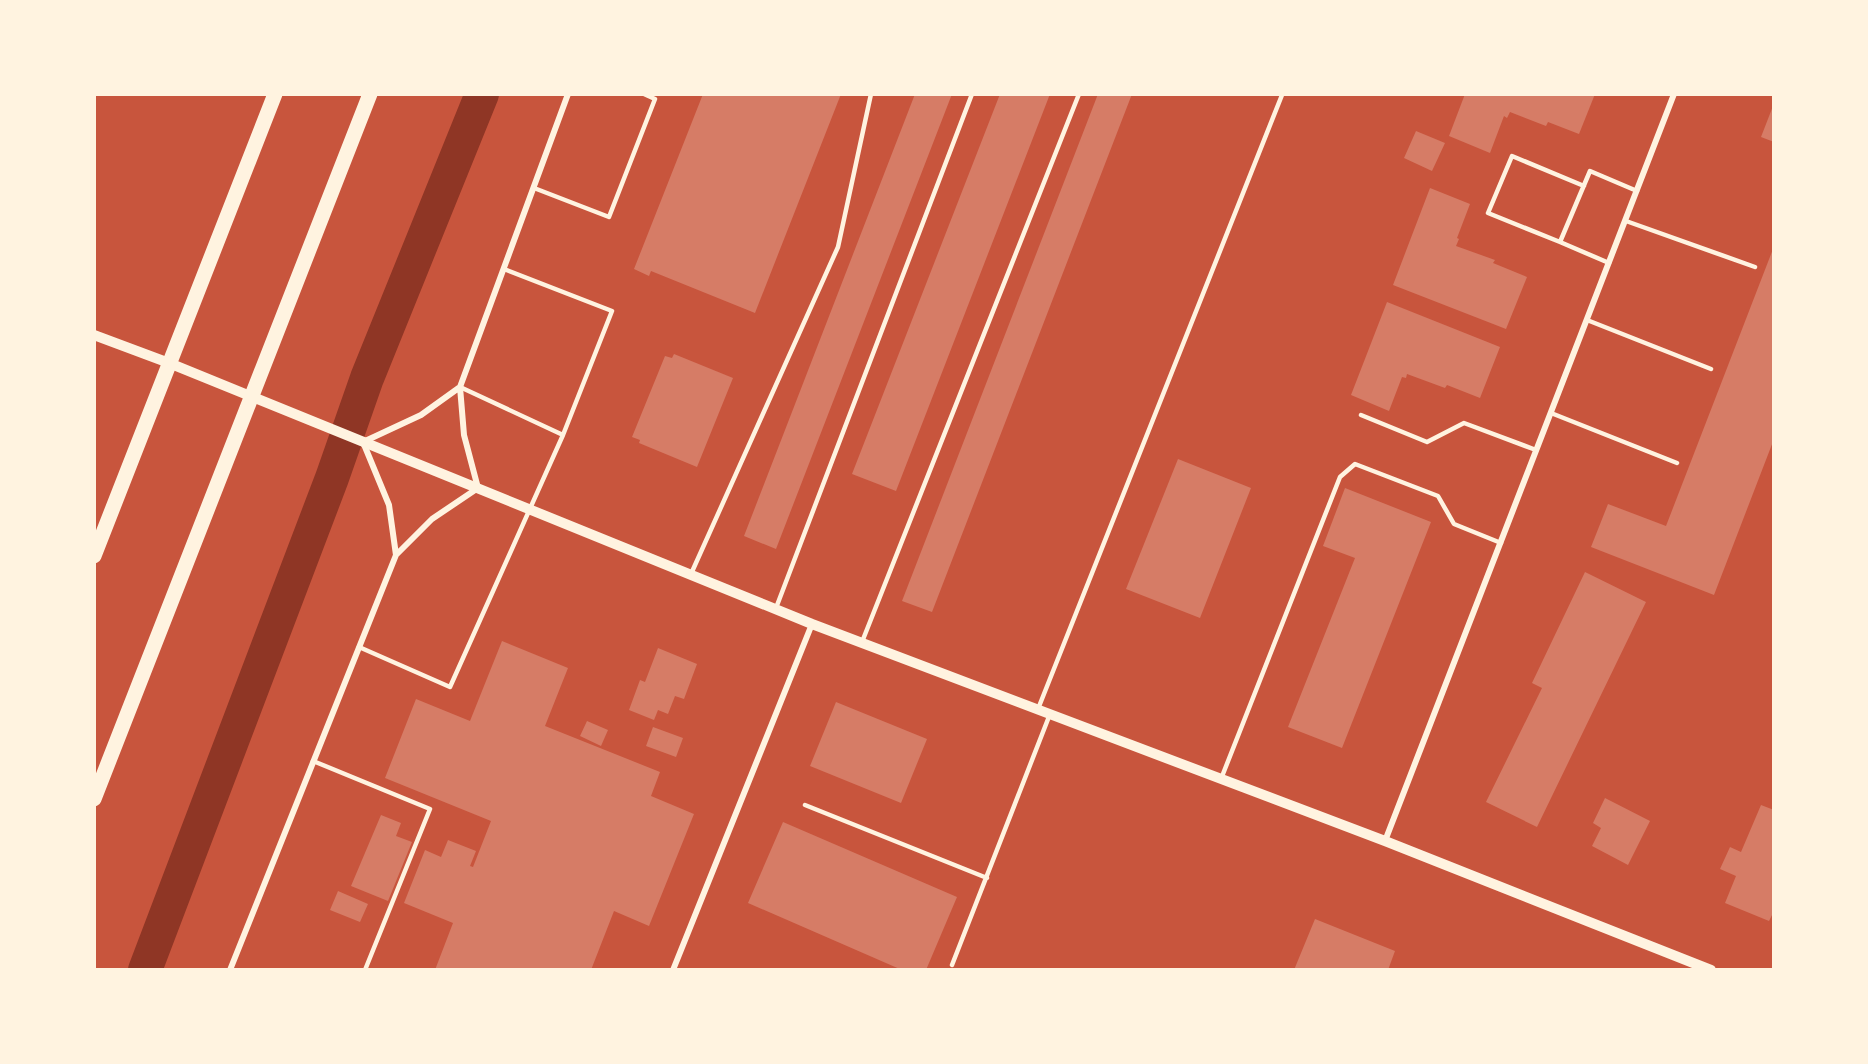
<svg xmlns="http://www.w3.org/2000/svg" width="1868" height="1064" font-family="'Sofia Sans Condensed',sans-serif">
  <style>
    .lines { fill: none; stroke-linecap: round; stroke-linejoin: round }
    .canal { stroke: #8f3625; stroke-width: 34 }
    .building { fill: #d67c66 }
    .service { stroke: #fff3e0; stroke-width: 4.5 }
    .minor { stroke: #fff3e0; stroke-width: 6 }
    .tertiary { stroke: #fff3e0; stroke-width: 10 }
    .primary { stroke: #fff3e0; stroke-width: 15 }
  </style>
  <rect width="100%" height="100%" fill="#c8553d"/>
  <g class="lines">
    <path class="canal" d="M 145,970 L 332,478 L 367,378 L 482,94"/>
  </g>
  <path class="building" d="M 703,94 L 841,94 L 755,313 L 651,271 L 649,276 L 634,269 Z
    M 915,94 L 952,94 L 776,549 L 744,536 Z
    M 1000,94 L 1050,94 L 896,491 L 852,474 Z
    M 1098,94 L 1132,94 L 932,612 L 902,601 Z
    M 1465,94 L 1595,94 L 1579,134 L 1548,122 L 1546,126 L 1510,112 L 1507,118 L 1504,116 L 1490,153 L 1449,136 Z
    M 1773,106 L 1774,106 L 1774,142 L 1761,137 Z
    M 1416,131 L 1445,143 L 1432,171 L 1404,158 Z
    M 1430,188 L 1470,204 L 1457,238 L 1459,239 L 1456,246 L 1495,260 L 1493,263 L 1527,277 L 1506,329 L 1393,285 Z
    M 1773,249 L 1774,439 L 1714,595 L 1591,547 L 1608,504 L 1666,526 Z
    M 1387,302 L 1500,347 L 1480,398 L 1447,385 L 1445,388 L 1407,374 L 1406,378 L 1402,377 L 1389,411 L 1351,395 Z
    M 674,354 L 733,378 L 697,467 L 639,443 L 640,440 L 632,437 L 665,356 L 672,358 Z
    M 1178,459 L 1251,488 L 1200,618 L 1126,589 Z
    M 1345,488 L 1431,522 L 1342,748 L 1288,727 L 1355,558 L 1323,546 Z
    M 1585,572 L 1646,602 L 1537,827 L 1486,802 L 1542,688 L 1532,683 Z
    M 502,641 L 568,668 L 545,726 L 660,772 L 651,796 L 694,814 L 649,926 L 614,911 L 591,970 L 435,970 L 453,923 L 404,903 L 425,850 L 441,857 L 448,840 L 476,851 L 470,866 L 473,867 L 491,821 L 385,778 L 416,699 L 470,721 Z
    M 658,648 L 697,664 L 684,699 L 675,696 L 668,714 L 658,710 L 654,720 L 629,710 L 640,680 L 645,682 Z
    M 836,702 L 927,739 L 901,803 L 810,766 Z
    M 587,721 L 608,730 L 601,746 L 580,736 Z
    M 653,727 L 683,738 L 676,757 L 646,746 Z
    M 1605,798 L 1650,821 L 1628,865 L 1592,846 L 1601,828 L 1593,823 Z
    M 1761,805 L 1774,810 L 1774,911 L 1769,921 L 1725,903 L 1736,876 L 1720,869 L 1730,847 L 1741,852 Z
    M 381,815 L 401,823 L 396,836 L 412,842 L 388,901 L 351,886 Z
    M 783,822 L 957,897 L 926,970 L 902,970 L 748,903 Z
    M 338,891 L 368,904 L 360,922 L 330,910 Z
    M 1315,919 L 1395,951 L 1388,970 L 1294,970 Z"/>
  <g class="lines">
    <path class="service" d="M 534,188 L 609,217 L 655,99 L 644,94
      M 1626,221 L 1755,267
      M 1560,242 L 1488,213 L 1512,156 L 1584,186
      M 1609,263 L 1560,242 L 1590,171 L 1637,191
      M 1587,320 L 1711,369
      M 460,387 L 563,435
      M 1551,413 L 1677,463
      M 1361,415 L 1427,442 L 1464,423 L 1536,450
      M 691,574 L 838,247 L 871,94
      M 776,608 L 972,94
      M 862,642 L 1079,94
      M 359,647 L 450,687 L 563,435 L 612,311 L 504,269
      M 1038,709 L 1282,95
      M 313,761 L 430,809 L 365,970
      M 1221,779 L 1340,477 L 1355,464 L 1438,496 L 1454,524 L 1501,543
      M 805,805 L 987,878
      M 952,965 L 1050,714"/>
    <path class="minor" d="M 396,555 L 389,505 L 363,442 L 421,415 L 460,387
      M 1385,841 L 1674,94
      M 230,970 L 396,555 L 432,519 L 478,488 L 464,435 L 460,387 L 568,94
      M 673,970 L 812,624"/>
    <path class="tertiary" d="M 94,335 L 169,363 L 812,624 L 1385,841 L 1711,970"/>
    <path class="primary" d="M 94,556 L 275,94
      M 94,799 L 370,94"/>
  </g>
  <rect width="1868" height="1064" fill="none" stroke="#fff3e0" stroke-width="192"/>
</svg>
